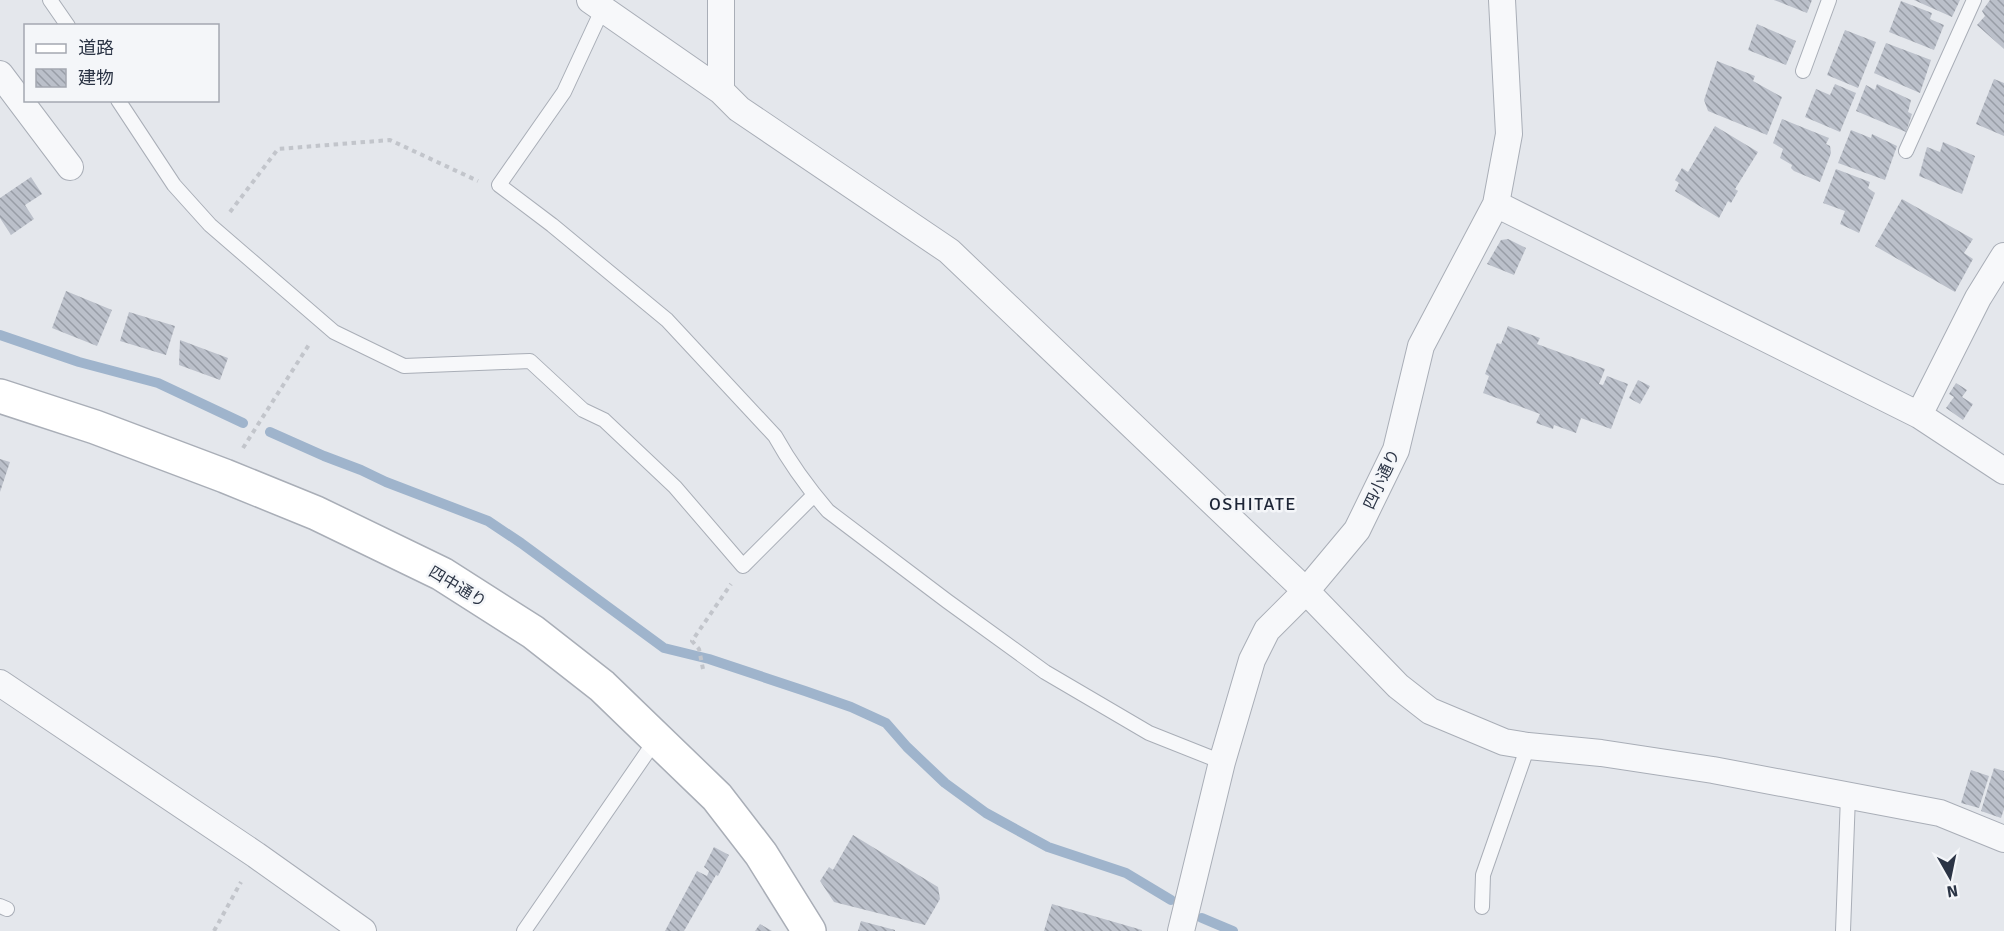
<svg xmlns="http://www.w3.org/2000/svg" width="2004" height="931" font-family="Signika,'Noto Sans JP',sans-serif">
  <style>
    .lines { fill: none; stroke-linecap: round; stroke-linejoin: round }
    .stream { stroke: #9fb4cc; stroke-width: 10 }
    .building { fill: url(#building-back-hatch) }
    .lane-casing { stroke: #a9aeb7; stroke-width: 16 }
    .street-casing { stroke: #a9aeb7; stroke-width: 28 }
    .secondary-casing { stroke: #a9aeb7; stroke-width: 36 }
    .path { stroke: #c2c5cb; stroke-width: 4; stroke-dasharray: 4.5 4.5; stroke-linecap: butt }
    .lane { stroke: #f7f8fa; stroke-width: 14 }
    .street { stroke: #f7f8fa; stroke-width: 26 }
    .secondary { stroke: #fff; stroke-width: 33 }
    .labels { text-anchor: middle; stroke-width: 5; stroke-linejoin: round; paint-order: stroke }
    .street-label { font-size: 16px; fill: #2b3445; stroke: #f4f6f9 }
    .neighbourhood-label { font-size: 18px; letter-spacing: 1.5px; fill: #1d2536; stroke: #f4f6f9 }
  </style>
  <defs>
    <pattern id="building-back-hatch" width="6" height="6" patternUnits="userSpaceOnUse" patternTransform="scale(1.5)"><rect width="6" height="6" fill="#bbc0ca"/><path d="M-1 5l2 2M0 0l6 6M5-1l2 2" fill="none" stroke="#989da6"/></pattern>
  </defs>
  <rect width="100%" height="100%" fill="#e4e7ec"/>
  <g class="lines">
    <path class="stream" d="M 0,335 L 79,362 L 158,383 L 243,423
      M 270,432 L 324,456 L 361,470 L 386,482 L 488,521 L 521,543 L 664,648 L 709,659 L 805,691 L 851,707 L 886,723 L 907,747 L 945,783 L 986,813 L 1048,847 L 1126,873 L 1171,900
      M 1202,918 L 1233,931"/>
  </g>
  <path class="building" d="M 1774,0 L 1812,0 L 1807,13 Z
    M 1914,0 L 1960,0 L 1952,17 Z
    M 1990,0 L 2004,0 L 2004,49 L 1977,25 L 1985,16 L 1982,11 Z
    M 1901,1 L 1932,13 L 1930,19 L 1944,25 L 1934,50 L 1889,32 Z
    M 1757,24 L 1796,41 L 1786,65 L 1748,50 Z
    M 1845,30 L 1876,42 L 1858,88 L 1827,75 Z
    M 1886,43 L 1931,60 L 1920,93 L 1874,73 Z
    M 1717,61 L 1755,76 L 1753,81 L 1782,97 L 1767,135 L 1708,111 L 1704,100 Z
    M 1994,79 L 2004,83 L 2004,136 L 1976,124 Z
    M 1835,84 L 1856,93 L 1840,132 L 1805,117 L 1816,89 L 1830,95 Z
    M 1877,84 L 1911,100 L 1908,112 L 1912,114 L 1906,132 L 1856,111 L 1866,85 L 1875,90 Z
    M 1782,119 L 1829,138 L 1826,144 L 1830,146 L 1831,153 L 1820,182 L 1794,171 L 1791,168 L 1792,165 L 1780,158 L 1783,149 L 1773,143 Z
    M 1715,126 L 1758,152 L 1735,189 L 1738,191 L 1731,203 L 1728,201 L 1719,218 L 1675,191 L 1679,183 L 1675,180 L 1682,168 L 1688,172 Z
    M 1851,130 L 1871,138 L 1872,134 L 1897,146 L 1885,180 L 1838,163 Z
    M 1943,142 L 1975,156 L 1962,194 L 1919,176 L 1927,147 L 1940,152 Z
    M 1836,169 L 1870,182 L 1868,188 L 1875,193 L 1859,233 L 1840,224 L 1845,211 L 1823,203 Z
    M 31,177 L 42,194 L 25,205 L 34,219 L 11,235 L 0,218 L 0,198 Z
    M 1902,199 L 1973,239 L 1964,253 L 1973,259 L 1955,292 L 1875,246 Z
    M 1508,239 L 1526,248 L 1514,275 L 1487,264 L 1501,240 Z
    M 66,291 L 112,310 L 97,346 L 52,328 Z
    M 129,312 L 175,326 L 166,355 L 120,341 Z
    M 1508,326 L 1540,338 L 1537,344 L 1605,369 L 1599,384 L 1603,385 L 1607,376 L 1628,384 L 1611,429 L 1581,418 L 1576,433 L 1554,425 L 1553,429 L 1536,423 L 1540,414 L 1483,393 L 1489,376 L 1485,374 L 1497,343 L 1501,344 Z
    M 180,340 L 228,358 L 220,380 L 179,365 Z
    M 1638,380 L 1650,386 L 1640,404 L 1629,398 Z
    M 1956,383 L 1967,390 L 1962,397 L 1973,404 L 1963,420 L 1946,408 L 1954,397 L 1949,394 Z
    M 0,459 L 10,462 L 0,492 Z
    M 1994,768 L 2004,771 L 2004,809 L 2001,818 L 1981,811 Z
    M 1971,770 L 1989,776 L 1979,808 L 1961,803 Z
    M 853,835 L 938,887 L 940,899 L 925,925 L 834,902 L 820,881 L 829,867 L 833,870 Z
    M 714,847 L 729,855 L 718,876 L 716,875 L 684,931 L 665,931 L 697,871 L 707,876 L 709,871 L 704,867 Z
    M 1052,904 L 1142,930 L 1142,931 L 1044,931 Z
    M 861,921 L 895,930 L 895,931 L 858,931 Z
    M 760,924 L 772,931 L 755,931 Z"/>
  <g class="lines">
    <defs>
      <path id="lane" d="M 50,0 L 68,26
        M 603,8 L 564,92 L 499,185 L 552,225 L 667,320 L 775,436 C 790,463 808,488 828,511 L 947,601 L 1045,672 L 1149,733 L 1222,762
        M 1803,71 L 1829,0
        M 118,100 L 174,185 L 210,225 L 334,332 L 404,366 L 530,361 L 583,410 L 604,420 L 675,487 L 743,566 L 814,495
        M 1906,151 L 1974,0
        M 0,906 L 7,909
        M 1482,907 L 1483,875 L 1528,746
        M 524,931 L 657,738
        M 1843,931 L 1848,796"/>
      <path id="street" d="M 590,0 L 721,91 L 739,109 L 949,251 L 1306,591 L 1398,686 L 1430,711 L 1504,742 L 1528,746 L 1601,753 L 1713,770 L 1940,813 L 2004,839
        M 721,0 L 721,91
        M 0,74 L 70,167
        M 1496,204 L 1919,415 L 2004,471
        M 1919,415 L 1978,298 L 2004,256
        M 0,683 L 256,855 L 363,931
        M 1181,931 L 1222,762 L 1252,660 L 1267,630 L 1306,591 L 1357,530 L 1396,450 L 1421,346 L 1496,204 L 1509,134 L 1502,0"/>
      <path id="secondary" d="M 0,396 L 95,427 L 225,476 L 316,513 L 442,574 L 533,632 L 602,686 L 717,797 L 761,854 L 809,931"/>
    </defs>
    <use href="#lane" class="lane-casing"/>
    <use href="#street" class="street-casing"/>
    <use href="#secondary" class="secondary-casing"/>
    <path class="path" d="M 230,212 L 278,149 L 390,140 L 478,181
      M 243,448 L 310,343
      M 703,669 L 699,649 L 692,641 L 731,584
      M 214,931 L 241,882"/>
    <use href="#lane" class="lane"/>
    <use href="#street" class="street"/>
    <use href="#secondary" class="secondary"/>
  </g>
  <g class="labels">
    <g class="street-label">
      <text transform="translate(1381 479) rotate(-65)" y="6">四小通り</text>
      <text transform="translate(458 586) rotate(31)" y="6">四中通り</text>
    </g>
    <g class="neighbourhood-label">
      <text x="1253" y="510">OSHITATE</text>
    </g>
  </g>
  <rect x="24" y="24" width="195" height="78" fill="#f4f6f9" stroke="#a4a8b1" stroke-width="1.5"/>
  <rect x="36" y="44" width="30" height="9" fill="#ffffff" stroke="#a4a8b1" stroke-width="1.5"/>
  <text x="78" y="54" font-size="18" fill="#2b3445">道路</text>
  <rect x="36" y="69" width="30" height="18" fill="url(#building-back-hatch)" stroke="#a4a8b1" stroke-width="1.5"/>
  <text x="78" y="84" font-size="18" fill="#2b3445">建物</text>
  <g transform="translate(1950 877) rotate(171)" stroke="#f4f6f9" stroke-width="4.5" paint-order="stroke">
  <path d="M0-4.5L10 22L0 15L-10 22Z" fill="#2b3445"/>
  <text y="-9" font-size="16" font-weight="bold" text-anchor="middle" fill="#2b3445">N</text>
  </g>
</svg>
